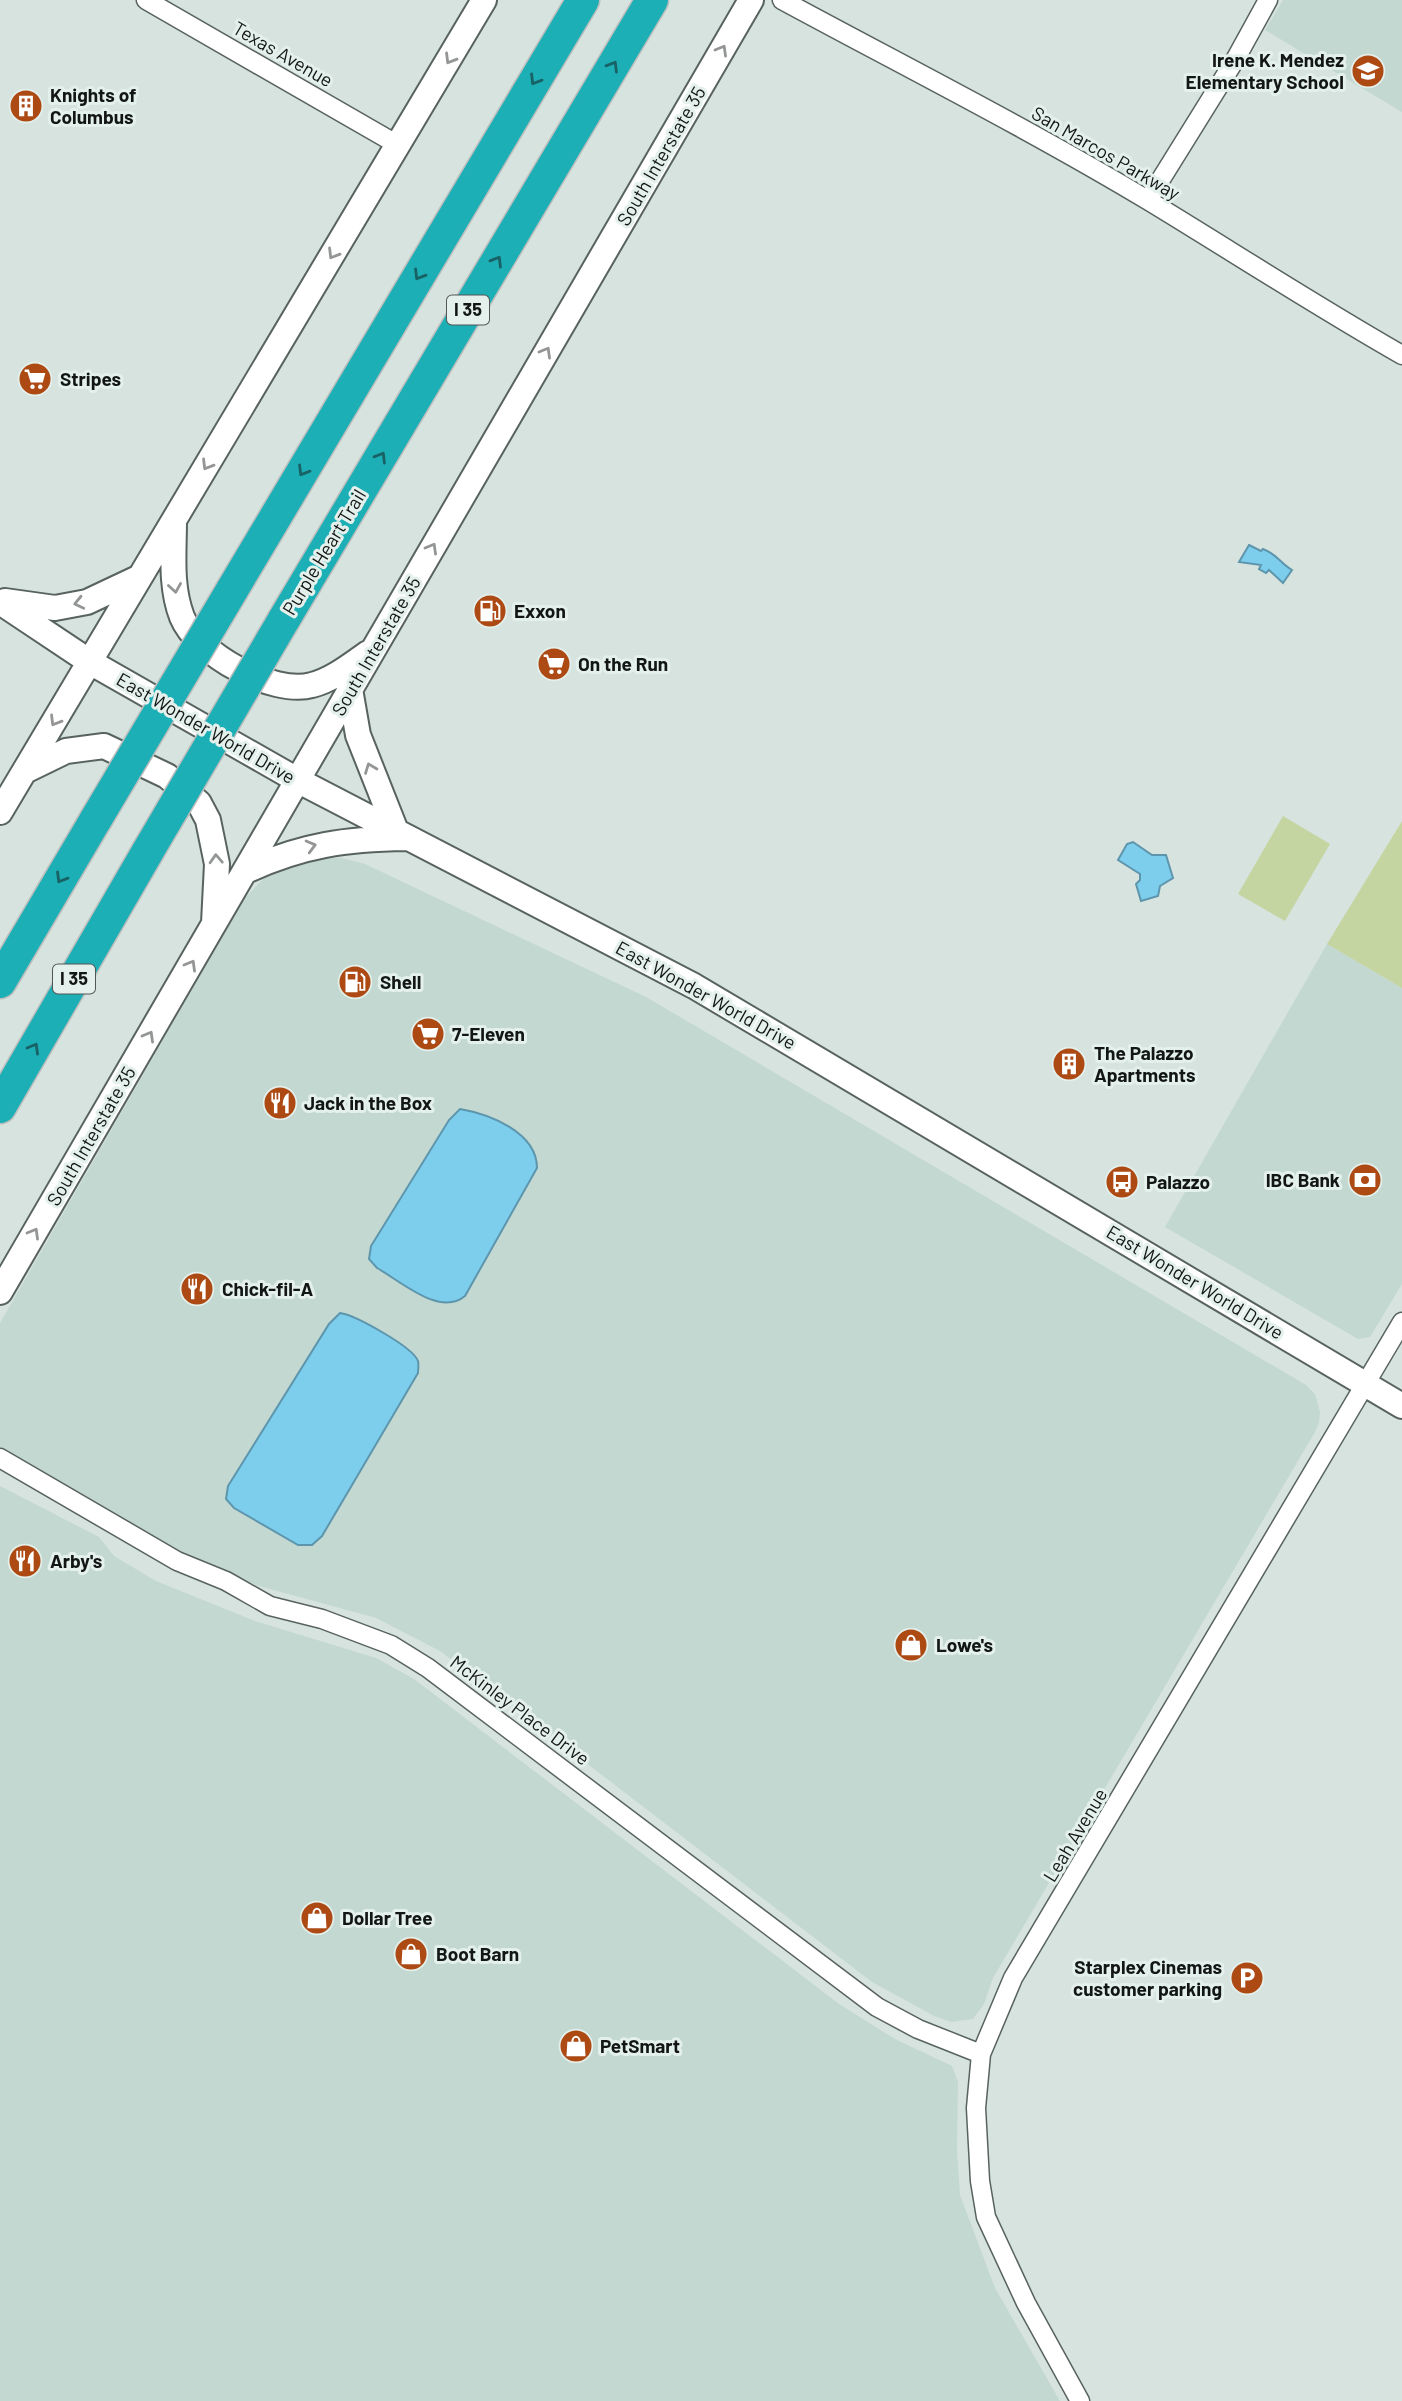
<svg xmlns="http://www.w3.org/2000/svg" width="1402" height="2401" font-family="Barlow,sans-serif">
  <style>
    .built { fill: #c3d8d1 }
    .green { fill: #c5d5a1 }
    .water { fill: #7dcded; stroke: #5d96ac; stroke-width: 2 }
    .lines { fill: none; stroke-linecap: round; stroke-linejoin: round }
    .minor-casing { stroke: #58635f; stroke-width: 21 }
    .secondary-casing { stroke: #58635f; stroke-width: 28 }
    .motorway-casing { stroke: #bdbebd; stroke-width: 35 }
    .minor { stroke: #fff; stroke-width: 18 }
    .secondary { stroke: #fff; stroke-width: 24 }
    .motorway { stroke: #1dafb6; stroke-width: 32 }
    .motorway-bridge-casing { stroke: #bdbebd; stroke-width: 35; stroke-linecap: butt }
    .motorway-bridge { stroke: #1dafb6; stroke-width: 32 }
    .oneway { stroke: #949696 }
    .oneway2 { stroke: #186266 }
    .labels { text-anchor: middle; stroke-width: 6; stroke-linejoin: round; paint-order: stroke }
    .shield { fill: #e4f0ec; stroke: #515756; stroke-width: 2 }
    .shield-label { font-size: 18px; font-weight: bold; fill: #121615 }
    .street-label { font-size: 19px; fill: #121615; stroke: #e4f0ec }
    .poi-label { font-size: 19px; font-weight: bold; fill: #121615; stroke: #e4f0ec; text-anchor: start }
  </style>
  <rect width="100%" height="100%" fill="#d7e3df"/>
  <path class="built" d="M 1283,0 L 1402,0 L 1402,112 L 1265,30 Z
    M 317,858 L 342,858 L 365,864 L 646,997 L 1306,1385 L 1315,1394 L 1320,1412 L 1319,1423 L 1315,1432 L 993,1978 L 984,2004 L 973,2019 L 951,2022 L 934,2016 L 872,1982 L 440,1651 L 376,1618 L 259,1586 L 195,1561 L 0,1448 L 0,1323 L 245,898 L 263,879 L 288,865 Z
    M 1327,944 L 1402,988 L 1402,1284 L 1370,1337 L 1358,1339 L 1165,1227 Z
    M 0,1486 L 99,1537 L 114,1556 L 156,1581 L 255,1621 L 376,1658 L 414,1679 L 839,2004 L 895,2039 L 952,2066 L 958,2082 L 957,2151 L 960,2195 L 995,2288 L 1060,2401 L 0,2401 Z"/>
  <path class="green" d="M 1283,816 L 1330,844 L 1285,921 L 1238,894 Z
    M 1402,821 L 1402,988 L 1327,944 Z"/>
  <path class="water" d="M 1249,545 L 1261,551 L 1263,549 C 1277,554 1280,563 1292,570 L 1283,583 L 1269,570 L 1266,573 L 1259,569 L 1261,565 L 1239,562 Z
    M 1133,842 L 1152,855 L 1166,855 L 1173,878 L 1160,886 L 1158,896 L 1141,901 L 1136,884 L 1140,880 L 1140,874 L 1118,860 L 1127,844 Z
    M 460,1109 C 489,1114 537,1132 537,1168 L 465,1296 C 440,1317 402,1282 377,1268 L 369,1259 L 371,1246 L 449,1120 Z
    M 340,1313 C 355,1315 413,1347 418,1361 C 419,1365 418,1369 418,1373 L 322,1536 L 312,1545 L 298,1545 L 234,1508 L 226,1499 L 228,1486 L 329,1324 Z"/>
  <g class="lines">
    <defs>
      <path id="minor" d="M 146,0 L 398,145
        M 782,0 C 904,66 1029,129 1149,201 C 1233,252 1316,306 1402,355
        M 1148,200 L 1235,60 L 1268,0
        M 0,1458 L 177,1561 L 226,1581 L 270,1606 L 322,1619 L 391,1645 L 428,1668 L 877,2007 L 918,2029 L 981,2054
        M 1080,2401 L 1026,2303 L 986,2217 L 980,2181 L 976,2108 L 981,2054 L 1013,1978 L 1402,1322"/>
      <path id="secondary" d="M 174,521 C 174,553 170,586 182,617 C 197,654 273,696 312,685 C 332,680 351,665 368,653
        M 5,601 L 55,608 L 87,602 L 140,577
        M 0,602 L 90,662 L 299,781 L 694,986 L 1402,1406
        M 350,689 L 358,735 L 396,831
        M 25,771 L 66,751 L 104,746 L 167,776 L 199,803 L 208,820 L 217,864 L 214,923
        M 0,812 L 484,0
        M 248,870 C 303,845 346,839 406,838
        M 0,1292 L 751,0"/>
      <path id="motorway" d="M 232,590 L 583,0
        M 283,621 L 652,0
        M 0,982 L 96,819
        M 0,1107 L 148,851"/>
    </defs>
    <use href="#minor" class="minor-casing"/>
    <use href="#secondary" class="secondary-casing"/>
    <use href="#motorway" class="motorway-casing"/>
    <use href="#minor" class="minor"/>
    <use href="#secondary" class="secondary"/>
    <use href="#motorway" class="motorway"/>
    <defs>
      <path id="motorway-bridge" d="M 96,819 L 232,590
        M 148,851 L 283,621"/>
    </defs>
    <use href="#motorway-bridge" class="motorway-bridge-casing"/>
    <use href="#motorway-bridge" class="motorway-bridge"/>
  </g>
  <defs><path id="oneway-chevron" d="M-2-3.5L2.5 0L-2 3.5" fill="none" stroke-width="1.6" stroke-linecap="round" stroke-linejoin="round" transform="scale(1.75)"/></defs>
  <g class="oneway">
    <use href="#oneway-chevron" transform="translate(722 50) rotate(-60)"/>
    <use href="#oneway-chevron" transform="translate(450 59) rotate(121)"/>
    <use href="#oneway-chevron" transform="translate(333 254) rotate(121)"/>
    <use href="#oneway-chevron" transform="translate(546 352) rotate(-60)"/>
    <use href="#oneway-chevron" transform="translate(207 465) rotate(121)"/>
    <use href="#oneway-chevron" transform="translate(432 548) rotate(-60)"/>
    <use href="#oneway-chevron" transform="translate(175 588) rotate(81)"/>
    <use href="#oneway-chevron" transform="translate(79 603) rotate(167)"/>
    <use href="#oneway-chevron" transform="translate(55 721) rotate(121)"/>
    <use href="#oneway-chevron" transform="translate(370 768) rotate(-111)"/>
    <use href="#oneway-chevron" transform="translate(311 846) rotate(-15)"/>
    <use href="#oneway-chevron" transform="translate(216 859) rotate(-93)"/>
    <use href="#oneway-chevron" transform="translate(191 965) rotate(-60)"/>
    <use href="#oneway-chevron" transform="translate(149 1036) rotate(-60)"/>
    <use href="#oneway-chevron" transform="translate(34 1233) rotate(-60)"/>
  </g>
  <g class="oneway2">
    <use href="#oneway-chevron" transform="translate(613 66) rotate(-59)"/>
    <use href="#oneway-chevron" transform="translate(535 80) rotate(121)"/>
    <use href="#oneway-chevron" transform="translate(497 261) rotate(-59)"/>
    <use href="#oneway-chevron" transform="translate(419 275) rotate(121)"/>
    <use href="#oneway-chevron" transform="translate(381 457) rotate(-59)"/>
    <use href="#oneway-chevron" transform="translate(303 471) rotate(121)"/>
    <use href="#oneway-chevron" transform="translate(61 878) rotate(121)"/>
    <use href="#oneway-chevron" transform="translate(34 1048) rotate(-60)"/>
  </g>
  <defs>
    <symbol id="school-disc" viewBox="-11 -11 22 22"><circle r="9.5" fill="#ad4a14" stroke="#e4f0ec"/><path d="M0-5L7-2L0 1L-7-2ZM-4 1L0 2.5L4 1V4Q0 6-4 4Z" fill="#fff"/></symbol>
    <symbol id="building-disc" viewBox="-11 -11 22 22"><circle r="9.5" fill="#ad4a14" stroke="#e4f0ec"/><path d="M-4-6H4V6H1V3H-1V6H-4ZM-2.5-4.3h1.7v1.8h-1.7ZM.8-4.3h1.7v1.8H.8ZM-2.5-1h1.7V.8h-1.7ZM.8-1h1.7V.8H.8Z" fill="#fff"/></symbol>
    <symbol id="supermarket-disc" viewBox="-11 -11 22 22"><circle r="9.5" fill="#ad4a14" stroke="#e4f0ec"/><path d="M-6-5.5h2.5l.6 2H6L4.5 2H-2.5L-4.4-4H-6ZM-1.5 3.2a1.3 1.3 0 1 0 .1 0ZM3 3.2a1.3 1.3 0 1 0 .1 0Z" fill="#fff"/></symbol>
    <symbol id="fuel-disc" viewBox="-11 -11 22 22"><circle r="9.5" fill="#ad4a14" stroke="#e4f0ec"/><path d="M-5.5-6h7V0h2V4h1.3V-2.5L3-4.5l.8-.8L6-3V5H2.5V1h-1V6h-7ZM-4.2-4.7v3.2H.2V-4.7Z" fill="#fff"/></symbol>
    <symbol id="restaurant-disc" viewBox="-11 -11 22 22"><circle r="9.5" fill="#ad4a14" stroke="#e4f0ec"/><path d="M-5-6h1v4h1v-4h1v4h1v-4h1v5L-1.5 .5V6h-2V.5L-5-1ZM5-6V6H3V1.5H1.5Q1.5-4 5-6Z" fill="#fff"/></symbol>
    <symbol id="bank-disc" viewBox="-11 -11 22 22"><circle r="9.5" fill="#ad4a14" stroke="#e4f0ec"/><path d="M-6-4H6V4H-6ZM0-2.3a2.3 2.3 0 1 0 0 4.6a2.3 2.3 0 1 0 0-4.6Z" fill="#fff"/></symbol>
    <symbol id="bus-disc" viewBox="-11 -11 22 22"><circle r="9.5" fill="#ad4a14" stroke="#e4f0ec"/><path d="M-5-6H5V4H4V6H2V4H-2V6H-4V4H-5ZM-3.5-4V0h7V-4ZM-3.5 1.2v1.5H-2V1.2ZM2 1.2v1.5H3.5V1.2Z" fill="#fff"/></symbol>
    <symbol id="shop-disc" viewBox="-11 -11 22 22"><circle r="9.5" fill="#ad4a14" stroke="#e4f0ec"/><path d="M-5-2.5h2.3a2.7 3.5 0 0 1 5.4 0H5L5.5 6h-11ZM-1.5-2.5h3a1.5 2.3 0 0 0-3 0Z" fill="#fff"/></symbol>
    <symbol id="parking-disc" viewBox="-11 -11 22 22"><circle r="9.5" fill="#ad4a14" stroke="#e4f0ec"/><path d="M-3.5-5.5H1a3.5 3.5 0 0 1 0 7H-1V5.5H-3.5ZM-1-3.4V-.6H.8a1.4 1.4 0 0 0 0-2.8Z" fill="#fff"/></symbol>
  </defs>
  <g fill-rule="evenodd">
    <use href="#school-disc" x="1349" y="52" width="38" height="38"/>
    <use href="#building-disc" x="7" y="87" width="38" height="38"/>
    <use href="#supermarket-disc" x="16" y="360" width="38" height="38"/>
    <use href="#fuel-disc" x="471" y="592" width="38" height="38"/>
    <use href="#supermarket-disc" x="535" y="645" width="38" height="38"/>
    <use href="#fuel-disc" x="336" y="963" width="38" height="38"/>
    <use href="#supermarket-disc" x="409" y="1015" width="38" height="38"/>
    <use href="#building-disc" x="1050" y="1045" width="38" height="38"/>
    <use href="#restaurant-disc" x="261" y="1084" width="38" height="38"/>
    <use href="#bank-disc" x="1346" y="1161" width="38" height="38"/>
    <use href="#bus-disc" x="1103" y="1163" width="38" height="38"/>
    <use href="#restaurant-disc" x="178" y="1270" width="38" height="38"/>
    <use href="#restaurant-disc" x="6" y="1542" width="38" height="38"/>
    <use href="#shop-disc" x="892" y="1626" width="38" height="38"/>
    <use href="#shop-disc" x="298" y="1899" width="38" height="38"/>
    <use href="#shop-disc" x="392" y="1935" width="38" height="38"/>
    <use href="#parking-disc" x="1228" y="1959" width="38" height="38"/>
    <use href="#shop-disc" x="557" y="2027" width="38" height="38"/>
  </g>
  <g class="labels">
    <g class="shield">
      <rect x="447" y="295.5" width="42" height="29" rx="5"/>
      <rect x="53" y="964.5" width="42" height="29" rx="5"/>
    </g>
    <g class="shield-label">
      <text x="468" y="316">I 35</text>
      <text x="74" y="985">I 35</text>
    </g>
    <g class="street-label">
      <text transform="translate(283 54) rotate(30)" y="7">Texas Avenue</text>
      <text transform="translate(1106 153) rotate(30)" y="7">San Marcos Parkway</text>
      <text transform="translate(661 156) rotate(-60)" y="7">South Interstate 35</text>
      <text transform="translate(324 552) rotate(-59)" y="7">Purple Heart Trail</text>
      <text transform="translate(376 646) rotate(-60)" y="7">South Interstate 35</text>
      <text transform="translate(206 728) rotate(30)" y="7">East Wonder World Drive</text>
      <text transform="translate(706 995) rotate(29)" y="7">East Wonder World Drive</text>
      <text transform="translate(91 1136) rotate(-60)" y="7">South Interstate 35</text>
      <text transform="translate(1195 1282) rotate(31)" y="7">East Wonder World Drive</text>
      <text transform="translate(520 1710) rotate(37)" y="7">McKinley Place Drive</text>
      <text transform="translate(1075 1835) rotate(-59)" y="7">Leah Avenue</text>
    </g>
    <g class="poi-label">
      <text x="1344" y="67" text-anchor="end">Irene K. Mendez<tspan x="1344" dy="22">Elementary School</tspan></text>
      <text x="50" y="102">Knights of<tspan x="50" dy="22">Columbus</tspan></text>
      <text x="60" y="386">Stripes</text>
      <text x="514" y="618">Exxon</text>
      <text x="578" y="671">On the Run</text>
      <text x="380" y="989">Shell</text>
      <text x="452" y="1041">7-Eleven</text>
      <text x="1094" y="1060">The Palazzo<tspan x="1094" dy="22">Apartments</tspan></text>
      <text x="304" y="1110">Jack in the Box</text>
      <text x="1340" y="1187" text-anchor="end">IBC Bank</text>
      <text x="1146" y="1189">Palazzo</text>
      <text x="222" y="1296">Chick-fil-A</text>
      <text x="50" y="1568">Arby's</text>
      <text x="936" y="1652">Lowe's</text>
      <text x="342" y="1925">Dollar Tree</text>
      <text x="436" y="1961">Boot Barn</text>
      <text x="1222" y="1974" text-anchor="end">Starplex Cinemas<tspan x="1222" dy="22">customer parking</tspan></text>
      <text x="600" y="2053">PetSmart</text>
    </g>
  </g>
</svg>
